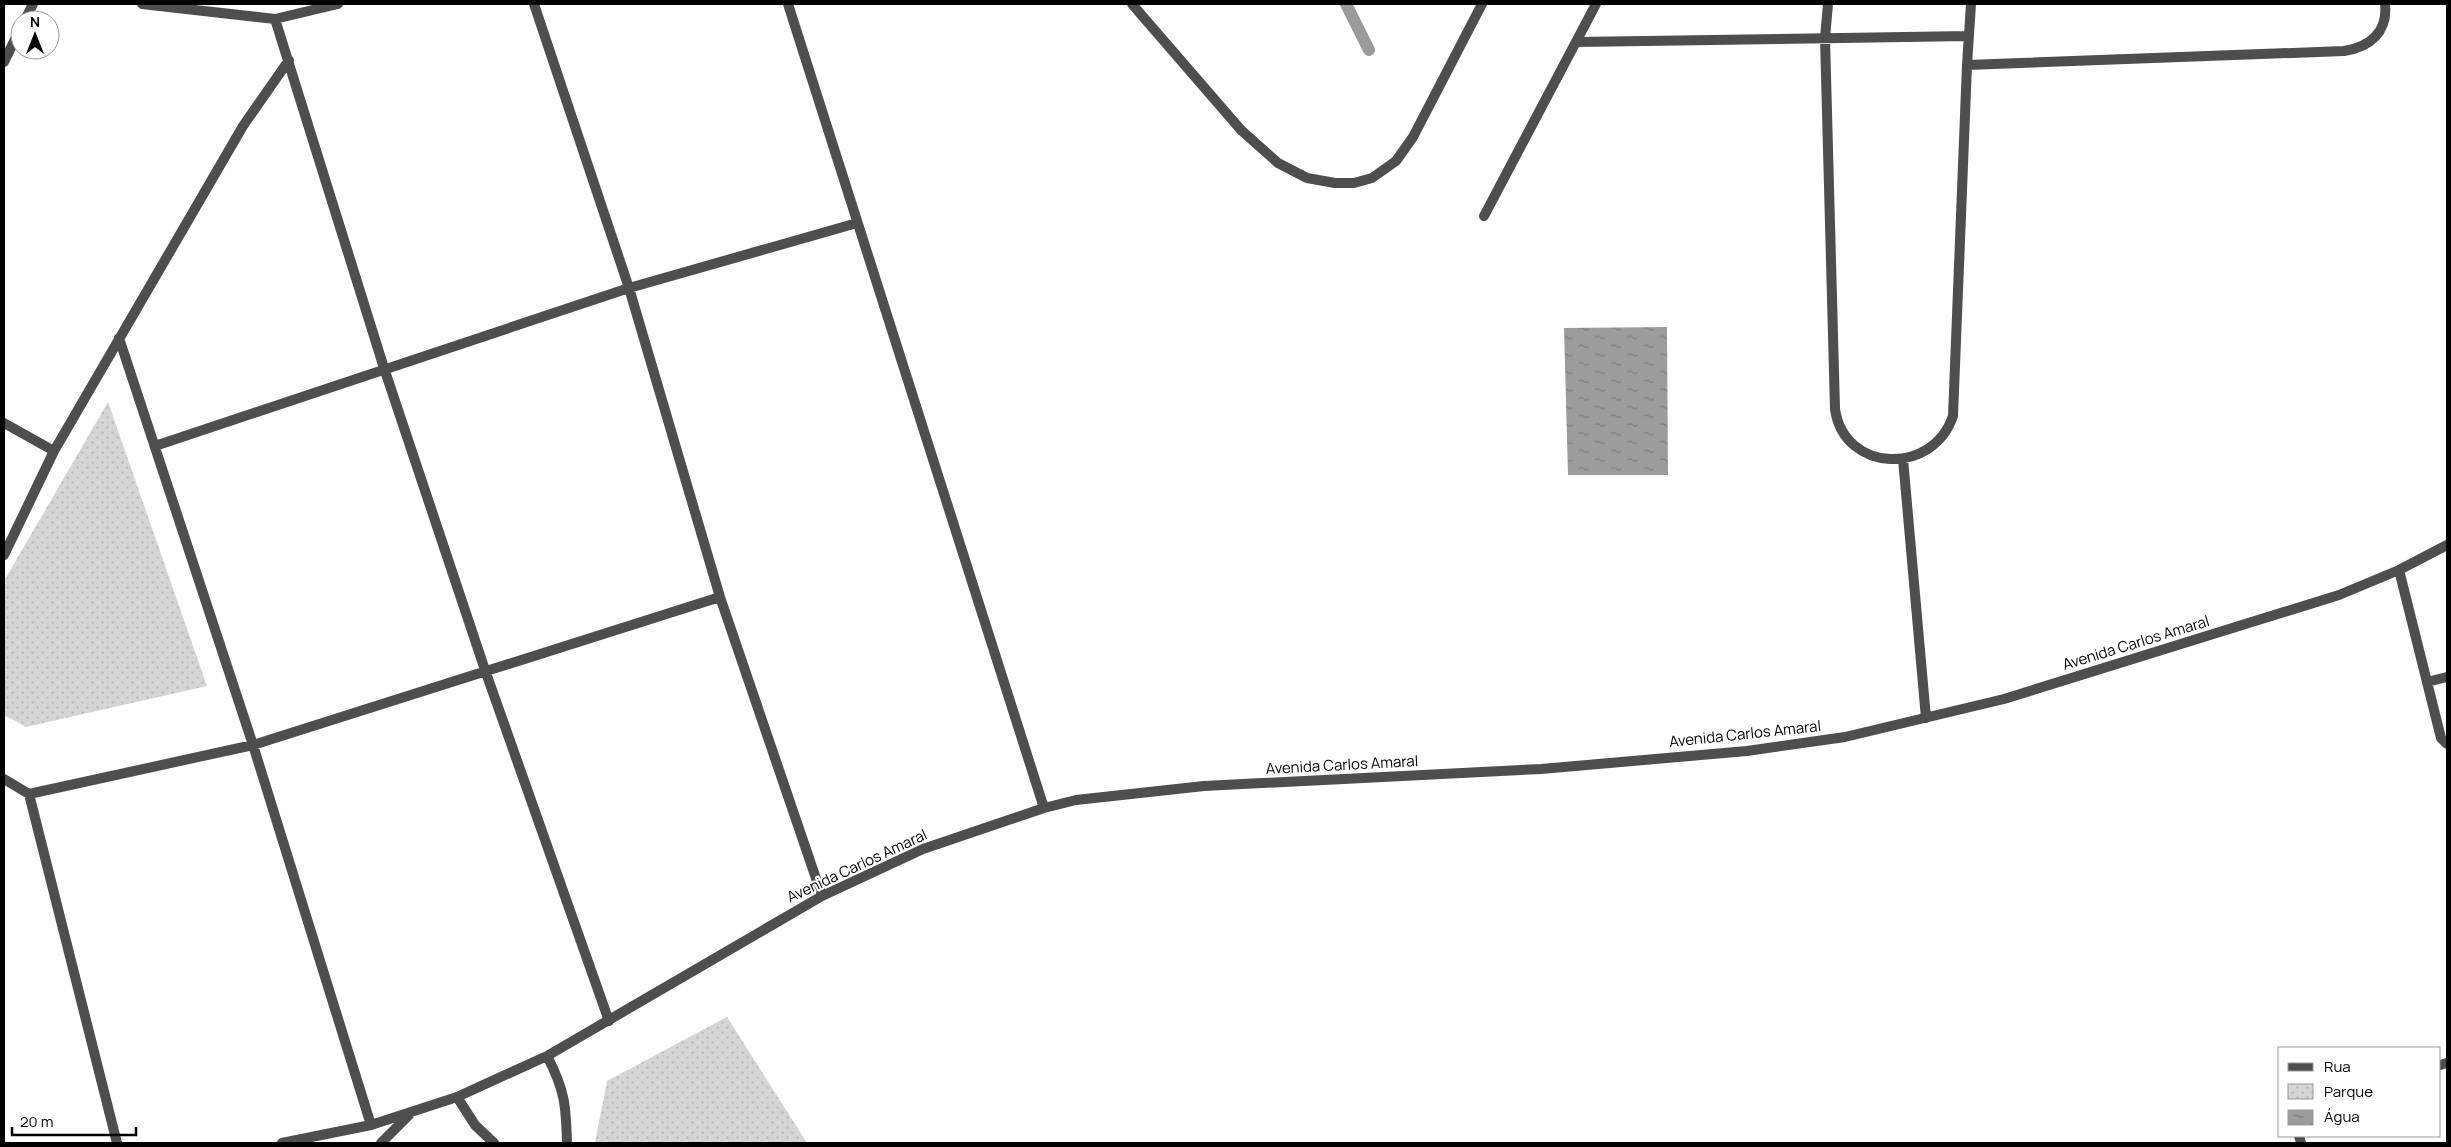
<svg xmlns="http://www.w3.org/2000/svg" width="2451" height="1147" font-family="Manrope,sans-serif">
  <style>
    .park { fill: url(#park-dots) }
    .water { fill: url(#water-ripples) }
    .lines { fill: none; stroke-linecap: round; stroke-linejoin: round }
    .stream { stroke: #9c9c9c; stroke-width: 12 }
    .street { stroke: #4e4e4e; stroke-width: 10 }
    .labels { text-anchor: middle; stroke-width: 4; stroke-linejoin: round; paint-order: stroke }
    .street-label { font-size: 15px; fill: #000; stroke: #fff }
  </style>
  <defs>
    <pattern id="park-dots" width="8" height="8" patternUnits="userSpaceOnUse" patternTransform="scale(1.25)"><rect width="8" height="8" fill="#d5d5d5"/><path d="M2 2h.1M6 6h.1" fill="none" stroke="#b5b5b5" stroke-width="1.8" stroke-linecap="round"/></pattern>
    <pattern id="water-ripples" width="26" height="14" patternUnits="userSpaceOnUse" patternTransform="scale(1.25)"><rect width="26" height="14" fill="#9c9c9c"/><path d="M2 4q2-2 4 0t4 0M15 11q2-2 4 0t4 0" fill="none" stroke="#7d7d7d"/></pattern>
  </defs>
  <rect width="100%" height="100%" fill="#fff"/>
  <path class="park" d="M 108,402 L 207,686 L 26,727 L 4,715 L 4,581 Z
    M 727,1017 L 807,1143 L 595,1143 L 607,1081 Z"/>
  <path class="water" d="M 1667,327 L 1668,475 L 1568,475 L 1564,328 Z"/>
  <g class="lines">
    <path class="stream" d="M 1346,4 L 1369,50"/>
    <path class="street" d="M 142,4 L 275,19 L 338,4
      M 534,4 L 629,288 L 720,597 L 822,896
      M 788,4 L 1044,808
      M 1132,4 L 1241,130 L 1278,163 L 1307,178 L 1335,183 L 1354,183 L 1372,178 L 1396,161 L 1413,137 L 1482,4
      M 1828,4 L 1825,38 L 1835,409 C 1844,473 1933,476 1953,416 L 1967,65 L 1971,4
      M 275,19 L 384,368 L 485,670 L 609,1021
      M 25,20 L 33,4
      M 1576,42 L 1968,36
      M 4,62 L 20,29
      M 1967,65 L 2344,51 C 2370,47 2388,32 2385,4
      M 1484,216 L 1596,4
      M 119,338 L 253,745 L 371,1125
      M 4,423 L 54,451
      M 155,446 L 629,288 L 857,223
      M 1903,459 L 1926,718
      M 4,555 L 54,451 L 243,126 L 289,60
      M 2399,570 L 2441,738 L 2447,744
      M 2427,682 L 2447,677
      M 4,779 L 29,794 L 253,745 L 720,597
      M 29,794 L 117,1143
      M 547,1056 C 565,1090 566,1106 567,1143
      M 2440,1065 L 2447,1063
      M 457,1097 L 475,1125 L 494,1143
      M 2299,1136 L 2301,1143
      M 282,1143 L 371,1125 L 457,1097 L 547,1056 L 822,896 L 923,849 L 1044,808 L 1076,800 L 1204,786 L 1541,769 L 1747,751 L 1845,737 L 2004,699 L 2339,595 L 2399,570 L 2447,545
      M 381,1143 L 410,1114"/>
  </g>
  <g class="labels">
    <g class="street-label">
      <text transform="translate(2136 643) rotate(-17)" y="5">Avenida Carlos Amaral</text>
      <text transform="translate(1745 734) rotate(-6)" y="5">Avenida Carlos Amaral</text>
      <text transform="translate(1342 765) rotate(-3)" y="5">Avenida Carlos Amaral</text>
      <text transform="translate(857 866) rotate(-25)" y="5">Avenida Carlos Amaral</text>
    </g>
  </g>
  <rect width="2451" height="1147" fill="none" stroke="#000000" stroke-width="10"/>
  <rect x="2278" y="1047" width="162" height="90" fill="#ffffff" stroke="#999999"/>
  <rect x="2288" y="1063" width="25" height="8" fill="#4e4e4e" stroke="#999999"/>
  <text x="2324" y="1072" font-size="15" fill="#000000">Rua</text>
  <rect x="2288" y="1084" width="25" height="15" fill="url(#park-dots)" stroke="#999999"/>
  <text x="2324" y="1097" font-size="15" fill="#000000">Parque</text>
  <rect x="2288" y="1110" width="25" height="15" fill="url(#water-ripples)" stroke="#999999"/>
  <text x="2324" y="1122" font-size="15" fill="#000000">Água</text>
  <g transform="translate(35 35)"><circle r="24" fill="#ffffff" stroke="#999999"/>
  <path d="M0-4L9 19L0 12L-9 19Z" fill="#000000"/>
  <text y="-8" font-size="14" font-weight="bold" text-anchor="middle" fill="#000000">N</text>
  </g>
  <path d="M12 1127v8h124v-8" fill="none" stroke="#000000" stroke-width="2.5"/>
  <text x="20" y="1127" font-size="15" fill="#000000" stroke="#ffffff" stroke-width="4" paint-order="stroke">20 m</text>
</svg>
